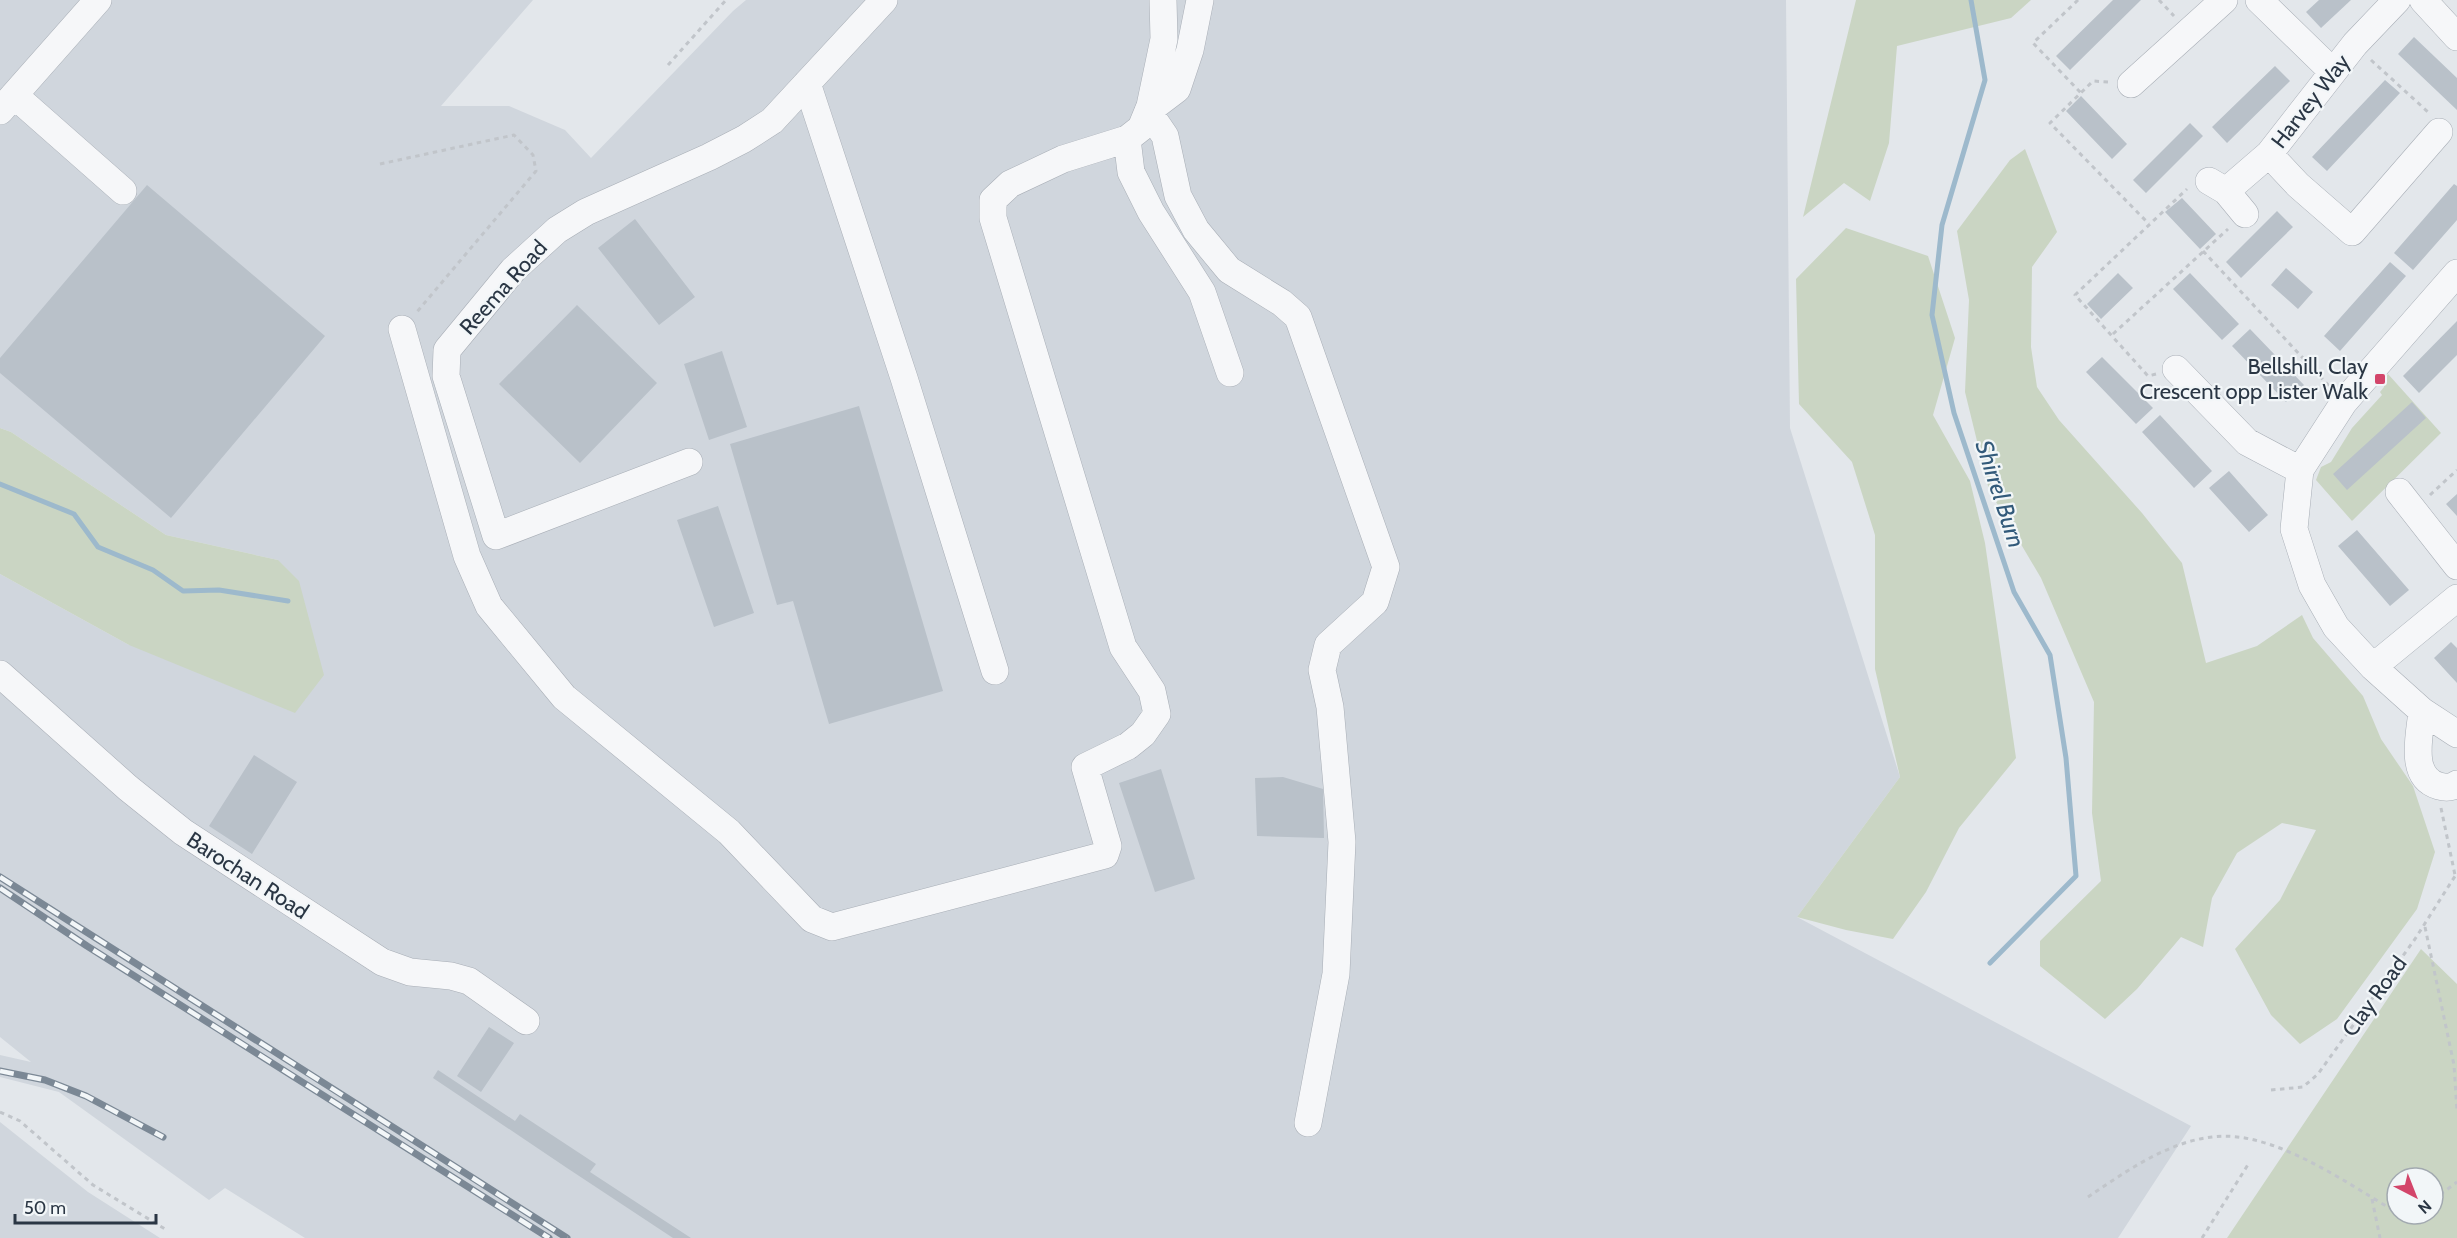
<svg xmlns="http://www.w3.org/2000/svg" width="2457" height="1238" font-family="Cabin,sans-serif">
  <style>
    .built { fill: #d0d6dd }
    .green { fill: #cad5c3; fill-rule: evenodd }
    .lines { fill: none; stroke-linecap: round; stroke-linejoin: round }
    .stream { stroke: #9db9cc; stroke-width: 5 }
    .building { fill: #b9c1c9 }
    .minor-casing { stroke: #a8aeb6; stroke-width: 28 }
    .path { stroke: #c1c5ca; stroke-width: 3; stroke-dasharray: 4.5 4.5; stroke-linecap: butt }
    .minor { stroke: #f6f7f9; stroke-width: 27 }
    .rail-casing { stroke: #7b8895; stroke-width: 7 }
    .rail { stroke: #f2f6f8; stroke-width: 4.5; stroke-dasharray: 14; stroke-linecap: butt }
    .poi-dot { fill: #d3456a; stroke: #f2f6f8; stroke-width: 2 }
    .labels { text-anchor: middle; stroke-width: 4.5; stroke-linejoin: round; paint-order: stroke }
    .street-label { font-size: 22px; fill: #2a3644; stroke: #f2f6f8 }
    .poi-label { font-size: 22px; fill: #2a3644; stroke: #f2f6f8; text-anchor: end }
    .water-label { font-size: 24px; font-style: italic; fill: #325a7a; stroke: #f2f6f8 }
  </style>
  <rect width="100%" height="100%" fill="#e3e7eb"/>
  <path class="built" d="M 0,0 L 533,0 L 441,106 L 509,106 L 565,130 L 591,158 L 733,11 L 746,0 L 1786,0 L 1790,428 L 1900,777 L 1797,917 L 2191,1126 L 2118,1238 L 305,1238 L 225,1188 L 209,1200 L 59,1092 L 0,1077 L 0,1055 L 31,1062 L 0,1037 L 0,574 L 129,645 L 278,560 L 166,535 L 11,432 L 0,428 Z
    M 0,1122 L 88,1192 L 160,1238 L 0,1238 Z"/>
  <path class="green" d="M 1856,0 L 2031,0 L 2011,18 L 1897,46 L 1889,143 L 1870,201 L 1844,183 L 1803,217 Z
    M 2025,149 L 2057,232 L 2032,267 L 2031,347 L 2037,387 L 2059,420 L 2142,513 L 2182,563 L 2206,663 L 2257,646 L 2302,615 L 2313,638 L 2363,696 L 2381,739 L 2413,786 L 2435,852 L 2417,909 L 2337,1019 L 2300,1044 L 2271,1015 L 2235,949 L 2280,900 L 2316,830 L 2282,823 L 2237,853 L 2212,898 L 2203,947 L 2181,937 L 2137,989 L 2105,1019 L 2040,966 L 2040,941 L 2101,881 L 2092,813 L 2094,702 L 2041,578 L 1989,490 L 1965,392 L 1969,300 L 1957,231 L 2010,160 Z
    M 1846,228 L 1928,256 L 1955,338 L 1933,415 L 1970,481 L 1985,543 L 2016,758 L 1959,828 L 1926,892 L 1893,939 L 1846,930 L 1797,917 L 1900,777 L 1875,669 L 1875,535 L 1852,462 L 1799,404 L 1796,279 Z
    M 2388,374 L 2441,433 L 2352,521 L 2316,480 L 2321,467 L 2331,462 L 2352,428 L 2382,395 L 2380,392 L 2384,387 L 2384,380 Z
    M 0,428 L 11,432 L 166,535 L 278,560 L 299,581 L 324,675 L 295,713 L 129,645 L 0,574 Z
    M 2421,949 L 2457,984 L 2457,1238 L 2227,1238 ZM 2397,1178 L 2433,1178 L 2433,1214 L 2397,1214 Z"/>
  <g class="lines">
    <path class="stream" d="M 1971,0 L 1985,80 L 1942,225 L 1932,315 L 1954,413 L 2014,592 L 2050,655 L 2066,758 L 2076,876 L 1990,963
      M 0,484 L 74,514 L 98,547 L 153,570 L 183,591 L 219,590 L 288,601"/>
  </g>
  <path class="building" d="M 2113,0 L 2141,0 L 2070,70 L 2056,56 Z
    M 2319,0 L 2351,0 L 2321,28 L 2306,12 Z
    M 2414,37 L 2457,78 L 2457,110 L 2398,54 Z
    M 2275,66 L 2290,81 L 2227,143 L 2212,127 Z
    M 2385,80 L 2400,93 L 2327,171 L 2312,157 Z
    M 2081,96 L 2127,144 L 2112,159 L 2066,111 Z
    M 2190,123 L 2203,136 L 2146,193 L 2133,180 Z
    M 2454,184 L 2457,186 L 2457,220 L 2413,270 L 2394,253 Z
    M 147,185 L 325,336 L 171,518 L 0,373 L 0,358 Z
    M 2182,198 L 2216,234 L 2200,249 L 2165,212 Z
    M 2277,211 L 2293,227 L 2241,278 L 2226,262 Z
    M 635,219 L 695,297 L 659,325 L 598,248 Z
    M 2390,262 L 2406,276 L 2340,351 L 2324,336 Z
    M 2286,268 L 2313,292 L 2298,309 L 2271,285 Z
    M 2118,273 L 2133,288 L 2101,319 L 2087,304 Z
    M 2190,273 L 2239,324 L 2222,340 L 2173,289 Z
    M 577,305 L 657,383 L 580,463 L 499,384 Z
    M 2457,321 L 2457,355 L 2419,393 L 2403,376 Z
    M 2250,329 L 2304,385 L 2286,402 L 2232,346 Z
    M 722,351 L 747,427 L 709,440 L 684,364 Z
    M 2102,357 L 2153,408 L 2136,424 L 2086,372 Z
    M 2412,402 L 2426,418 L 2347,490 L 2333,474 Z
    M 859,406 L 943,691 L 829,724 L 793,601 L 777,605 L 730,444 Z
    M 2160,415 L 2212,471 L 2194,488 L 2142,432 Z
    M 2229,471 L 2268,515 L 2249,532 L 2209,488 Z
    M 2457,494 L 2457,516 L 2446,504 Z
    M 718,506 L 754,613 L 714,627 L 677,520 Z
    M 2357,530 L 2409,590 L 2390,606 L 2338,546 Z
    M 2451,642 L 2457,648 L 2457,683 L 2434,658 Z
    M 254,755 L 297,782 L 252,854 L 209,826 Z
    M 1161,769 L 1195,879 L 1155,892 L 1119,783 Z
    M 1283,777 L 1323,789 L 1324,838 L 1257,836 L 1255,778 Z
    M 489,1027 L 514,1043 L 481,1092 L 457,1076 Z
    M 438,1070 L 515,1121 L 520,1114 L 596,1164 L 590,1172 L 691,1238 L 673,1238 L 567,1168 L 433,1078 Z"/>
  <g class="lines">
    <defs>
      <path id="minor" d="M 2259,0 L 2333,72
        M 2397,0 L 2355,44 L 2269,154 L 2298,185 L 2352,232 L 2439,132
        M 2423,0 L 2457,37
        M 807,83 L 904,378 L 995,671
        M 2131,84 L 2224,0
        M 14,95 L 123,191
        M 0,111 L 98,0
        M 1148,111 L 1165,136 L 1178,196 L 1196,230 L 1229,270 L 1282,303 L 1298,317 L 1386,567 L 1375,602 L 1328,645 L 1322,670 L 1330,707 L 1342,842 L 1336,974 L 1308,1123
        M 1148,111 L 1177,89 L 1190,50 L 1200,0
        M 1127,139 L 1131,172 L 1151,212 L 1202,292 L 1230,373
        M 2209,181 L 2226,191 L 2245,214
        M 2226,191 L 2269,154
        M 2457,273 L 2344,402 L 2300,470 L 2294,529 L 2312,585 L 2336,627 L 2373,667 L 2422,711 L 2457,734
        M 402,329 L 467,556 L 489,606 L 564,697 L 729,832 L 812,919 L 832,927 L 1105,855 L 1108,846 L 1085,767 L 1128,746 L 1143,734 L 1157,714 L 1152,691 L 1123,647 L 993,218 L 993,200 L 1010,184 L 1063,159 L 1127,139 L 1141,128 L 1150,106 L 1164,39 L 1163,0
        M 2176,369 L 2247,442 L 2300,470
        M 689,462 L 496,536 L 446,376 L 447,350 L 513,270 L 557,230 L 586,212 L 709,157 L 744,139 L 772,121 L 884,0
        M 2399,492 L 2457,566
        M 2373,667 L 2457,598
        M 0,674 L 128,788 L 183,832 L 382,962 L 410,972 L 451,976 L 469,981 L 526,1021
        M 2422,711 C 2420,734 2408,777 2439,786 C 2446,788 2451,788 2457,784"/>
    </defs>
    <use href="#minor" class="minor-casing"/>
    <path class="path" d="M 2078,0 L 2033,43 L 2081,93
      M 2159,0 L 2174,16
      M 2371,60 L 2428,112
      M 668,65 L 726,0
      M 2108,82 L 2093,81 L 2050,123 L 2149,224
      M 380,164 L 514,135 L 533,155 L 536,171 L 416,313
      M 2203,251 L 2329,386
      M 2113,334 L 2228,229
      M 2156,374 L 2148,376 L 2075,295 L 2187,189
      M 2430,495 L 2457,470
      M 2441,808 L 2455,875
      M 2425,927 L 2454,1065 L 2457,1111
      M 2271,1090 L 2303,1087 L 2318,1074 L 2415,939 L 2457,873
      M 0,1112 L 20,1121 L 93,1185 L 165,1229
      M 2088,1197 C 2125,1172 2167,1142 2212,1137 C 2271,1129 2343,1181 2393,1210 L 2397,1210
      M 2372,1199 L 2380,1238
      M 2433,1200 L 2457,1182
      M 2202,1238 L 2249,1163"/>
    <use href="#minor" class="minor"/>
    <defs>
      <path id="rail" d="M 0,877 L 567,1238
        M 0,888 L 87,946 L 549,1238
        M 0,1071 L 45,1080 L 86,1096 L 163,1137"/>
    </defs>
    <use href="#rail" class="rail-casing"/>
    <use href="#rail" class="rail"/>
  </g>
  <rect class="poi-dot" x="2374" y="373" width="12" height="12" rx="3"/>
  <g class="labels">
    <g class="street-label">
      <text transform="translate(2310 101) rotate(-52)" y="8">Harvey Way</text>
      <text transform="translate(503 287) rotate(-48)" y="8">Reema Road</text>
      <text transform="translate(248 875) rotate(33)" y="8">Barochan Road</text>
      <text transform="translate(2374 996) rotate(-54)" y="8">Clay Road</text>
    </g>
    <g class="poi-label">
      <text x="2368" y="374">Bellshill, Clay<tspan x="2368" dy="25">Crescent opp Lister Walk</tspan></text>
    </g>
    <g class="water-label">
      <text transform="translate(2000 494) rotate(72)" y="8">Shirrel Burn</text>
    </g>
  </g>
  <g transform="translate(2415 1196) rotate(138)"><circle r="28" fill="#f2f6f8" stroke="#a2a9b0" stroke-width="1.5"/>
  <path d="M0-4.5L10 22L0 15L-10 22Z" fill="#d3456a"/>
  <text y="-9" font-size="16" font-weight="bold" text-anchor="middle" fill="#2a3644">N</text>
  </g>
  <path d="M15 1214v9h141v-9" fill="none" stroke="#2a3644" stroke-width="3"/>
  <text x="24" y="1214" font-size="18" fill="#2a3644" stroke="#f2f6f8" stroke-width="4.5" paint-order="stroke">50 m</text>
</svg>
